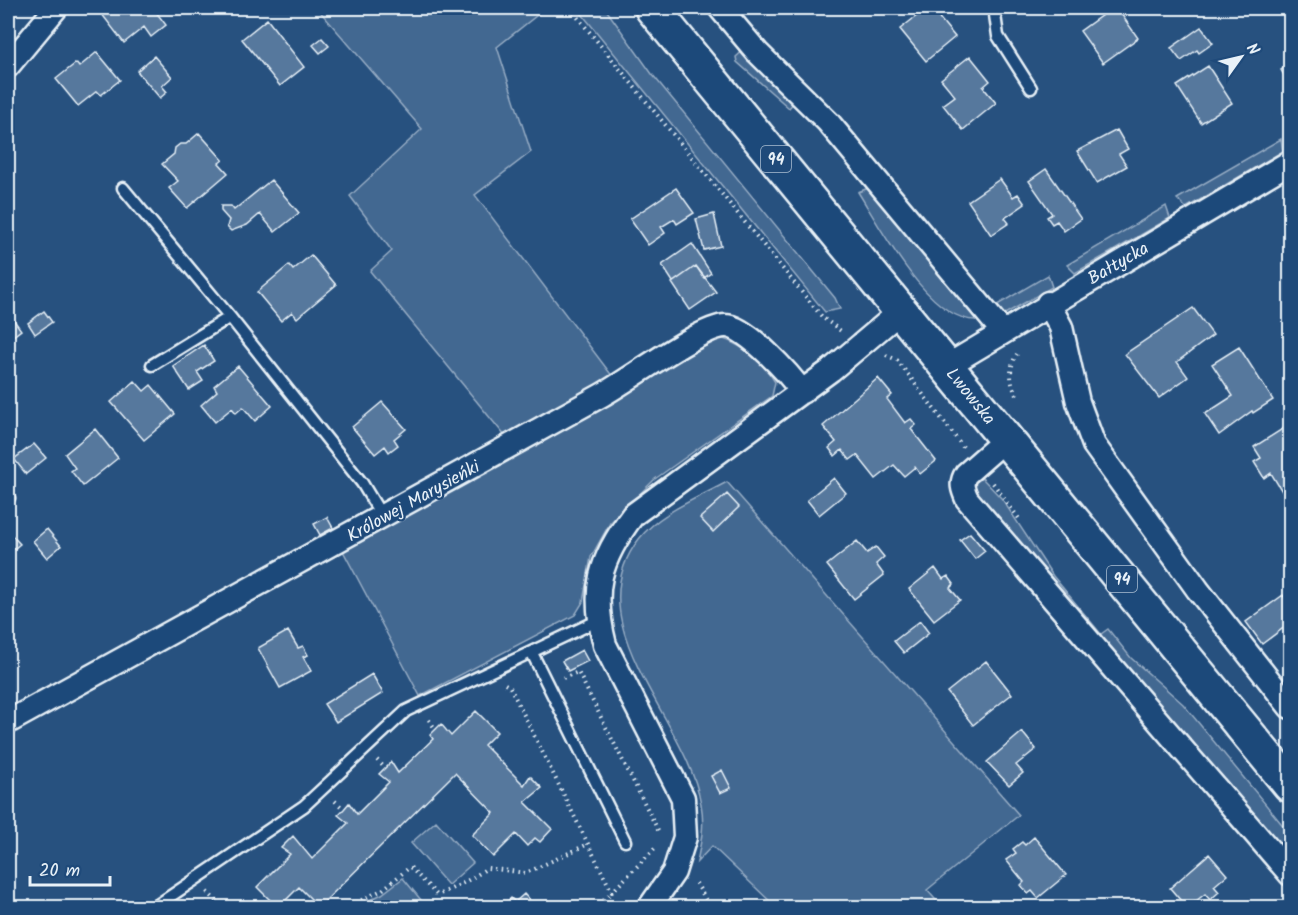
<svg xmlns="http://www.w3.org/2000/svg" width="1298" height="915" font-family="Kalam,sans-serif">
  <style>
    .green { fill: #436891; stroke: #96acc4; stroke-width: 1.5 }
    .building { fill: #57789d; stroke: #e8f1f8; stroke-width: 1.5 }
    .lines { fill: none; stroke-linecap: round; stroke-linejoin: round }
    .service-casing { stroke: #e8f1f8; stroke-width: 15 }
    .minor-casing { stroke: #e8f1f8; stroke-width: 27 }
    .primary-casing { stroke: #e8f1f8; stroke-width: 38 }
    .path { stroke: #e8f1f8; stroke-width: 4; stroke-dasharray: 1.5 4.5; stroke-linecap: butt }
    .service { stroke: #1f4a7a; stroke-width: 10 }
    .minor { stroke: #1f4a7a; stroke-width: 22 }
    .primary { stroke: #1f4a7a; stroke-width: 33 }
    .labels { text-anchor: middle; stroke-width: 4.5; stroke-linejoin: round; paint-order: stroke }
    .shield { fill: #1f4a7a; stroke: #acbfd2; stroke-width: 1.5 }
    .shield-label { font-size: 16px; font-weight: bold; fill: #e8f1f8 }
    .street-label { font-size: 18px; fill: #e8f1f8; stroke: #1f4a7a }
  </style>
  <rect width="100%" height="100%" fill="#27517f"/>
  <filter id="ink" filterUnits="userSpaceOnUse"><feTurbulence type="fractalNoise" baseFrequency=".0167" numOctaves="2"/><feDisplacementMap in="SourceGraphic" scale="12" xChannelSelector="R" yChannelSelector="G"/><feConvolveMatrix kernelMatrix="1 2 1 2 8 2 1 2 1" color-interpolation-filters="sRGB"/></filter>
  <g filter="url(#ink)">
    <path class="green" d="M 317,8 L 546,8 L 497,47 L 531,152 L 475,195 L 613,377 L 505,436 L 370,271 L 392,251 L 350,196 L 422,129 Z
      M 577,8 L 605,8 L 652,74 L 835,298 L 840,309 L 825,312 Z
      M 746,48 L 797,99 L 789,108 L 737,62 L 736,57 Z
      M 1281,139 L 1283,151 L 1186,208 L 1177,199 Z
      M 874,186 L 979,320 C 930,324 881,228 858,192 Z
      M 1166,206 L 1170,218 L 1075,273 L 1067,265 Z
      M 1048,275 L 1052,287 L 1003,315 L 992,308 Z
      M 712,336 C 737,340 762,360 775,382 L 772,396 L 655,479 L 610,523 L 591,557 L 583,602 L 575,615 L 420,696 L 342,549 Z
      M 982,478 L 1002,499 L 1053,576 L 1101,634 L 1108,629 L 1131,658 L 1183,704 L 1290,834 L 1290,860 L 974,491 L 974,483 Z
      M 727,482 L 1019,815 L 927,890 L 942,907 L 776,907 L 712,846 L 697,862 C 701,842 705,825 701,804 C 687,719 573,624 639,539 C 660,512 698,498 727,482 Z
      M 436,821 L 473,863 L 448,885 L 411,843 Z
      M 403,878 L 421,900 L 413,907 L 355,907 L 382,894 Z"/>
    <path class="building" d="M 108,8 L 153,8 L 166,25 L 151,37 L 144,27 L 124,43 L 101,13 Z
      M 927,8 L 931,8 L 955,37 L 926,61 L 900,29 Z
      M 1112,8 L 1117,8 L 1138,38 L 1103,63 L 1080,31 Z
      M 1277,8 L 1290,8 L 1290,25 Z
      M 267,19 L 304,67 L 280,86 L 242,39 Z
      M 1201,27 L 1213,43 L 1199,53 L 1197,50 L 1181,61 L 1171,48 Z
      M 322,38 L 329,46 L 320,53 L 313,45 Z
      M 97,52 L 120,80 L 101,95 L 97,91 L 78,106 L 56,79 L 76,63 L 79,67 Z
      M 154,56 L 172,77 L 162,86 L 167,92 L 160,98 L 137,71 Z
      M 970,56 L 990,81 L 983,87 L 996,103 L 963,130 L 943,105 L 955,96 L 941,79 Z
      M 1290,64 L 1290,85 L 1281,70 Z
      M 1208,66 L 1232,103 L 1201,123 L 1177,86 Z
      M 1117,130 L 1128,149 L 1119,154 L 1127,166 L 1097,183 L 1077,151 Z
      M 199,133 L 223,160 L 219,163 L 228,173 L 187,208 L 169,188 L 178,181 L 162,164 L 174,154 L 175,148 L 180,144 L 186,144 Z
      M 1046,169 L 1081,219 L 1064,231 L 1057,221 L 1052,224 L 1047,217 L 1052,214 L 1029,181 Z
      M 1000,179 L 1013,197 L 1018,194 L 1025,204 L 1005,218 L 1009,223 L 991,235 L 968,201 Z
      M 271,180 L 299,213 L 275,232 L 260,214 L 247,225 L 231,231 L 227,227 L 229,220 L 221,211 L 221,206 L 231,206 L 234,210 Z
      M 676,188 L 694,213 L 677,224 L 674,219 L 661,227 L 665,233 L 648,245 L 630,219 Z
      M 714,214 L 721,246 L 704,250 L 696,219 Z
      M 692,244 L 711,273 L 704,278 L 696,266 L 673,282 L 662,265 Z
      M 311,255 L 336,285 L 297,318 L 292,312 L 281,321 L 257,292 L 289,265 L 293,270 Z
      M 696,266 L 716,292 L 690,310 L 672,283 Z
      M 1193,308 L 1213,335 L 1177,362 L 1188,377 L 1159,398 L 1125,354 Z
      M 44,311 L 52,322 L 35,334 L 28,323 Z
      M 8,312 L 21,330 L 8,340 Z
      M 204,345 L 214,361 L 197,372 L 203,381 L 189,390 L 173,366 Z
      M 1239,347 L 1273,400 L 1253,413 L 1252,411 L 1219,435 L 1205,414 L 1233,396 L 1212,364 Z
      M 238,366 L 272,406 L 255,421 L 243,407 L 236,413 L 232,408 L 215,422 L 201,405 L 217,391 L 214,386 Z
      M 878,378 L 892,395 L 887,399 L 905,423 L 911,419 L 916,425 L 911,429 L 936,461 L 920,474 L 915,467 L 904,476 L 894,465 L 876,479 L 857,455 L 850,460 L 842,450 L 835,456 L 829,448 L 836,442 L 823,426 Z
      M 135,381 L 144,391 L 151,385 L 175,414 L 144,440 L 111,402 Z
      M 382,402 L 406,429 L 394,439 L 398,445 L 389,452 L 385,446 L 375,454 L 352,427 Z
      M 1287,426 L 1290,431 L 1290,488 L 1283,493 L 1271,473 L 1264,478 L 1254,462 L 1261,458 L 1254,447 Z
      M 95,429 L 118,458 L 83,486 L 71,471 L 75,468 L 65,454 Z
      M 34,444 L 46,458 L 26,474 L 14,459 Z
      M 834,478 L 846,493 L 819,515 L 807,500 Z
      M 727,494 L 739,507 L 713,532 L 700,518 Z
      M 327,517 L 333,528 L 320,535 L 314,524 Z
      M 47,529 L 61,546 L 47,558 L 33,541 Z
      M 8,531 L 20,544 L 9,553 L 8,560 Z
      M 970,533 L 985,551 L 975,559 L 960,540 Z
      M 857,541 L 867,553 L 876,547 L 884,557 L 876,564 L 884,575 L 854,599 L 827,565 Z
      M 935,568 L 943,579 L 948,576 L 954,584 L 950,588 L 960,600 L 934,620 L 909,589 Z
      M 1283,595 L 1290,605 L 1290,623 L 1262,644 L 1246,622 Z
      M 920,621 L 929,633 L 904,653 L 894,641 Z
      M 288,631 L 298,648 L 303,646 L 308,655 L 303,657 L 311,671 L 280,688 L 258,648 Z
      M 582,650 L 588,661 L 568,671 L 562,661 Z
      M 986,661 L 1012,694 L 973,725 L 947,692 Z
      M 372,674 L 383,693 L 336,722 L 324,704 Z
      M 476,711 L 497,732 L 484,745 L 524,785 L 530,776 L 542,788 L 525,802 L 552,829 L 540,842 L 535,838 L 527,846 L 516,834 L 493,857 L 472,835 L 494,813 L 455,773 L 319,907 L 299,887 L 278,908 L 257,887 L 290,854 L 281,848 L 293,836 L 312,859 L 348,823 L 338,815 L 344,809 L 349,803 L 357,814 L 389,782 L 379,774 L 391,762 L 398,773 L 433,739 L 430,735 L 441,724 L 451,736 Z
      M 1022,732 L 1036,749 L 1016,765 L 1023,773 L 1009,785 L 987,762 Z
      M 722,770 L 731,788 L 720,793 L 711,776 Z
      M 1034,837 L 1066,875 L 1038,898 L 1032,891 L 1028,894 L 1021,885 L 1024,882 L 1006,860 L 1016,853 L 1013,849 L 1022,842 L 1025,845 Z
      M 1209,854 L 1227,875 L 1214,886 L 1219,892 L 1210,900 L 1205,894 L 1187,908 L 1170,888 Z
      M 524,894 L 537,908 L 501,908 L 511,898 L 515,902 Z"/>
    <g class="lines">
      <defs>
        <path id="service" d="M 994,8 L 998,36 L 1031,88
          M 123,188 L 230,317 L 362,483 L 383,518
          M 152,365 L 230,317
          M 8,496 L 9,498
          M 532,653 L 625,841
          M 153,908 L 304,806 L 406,711 L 599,620"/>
        <path id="minor" d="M 720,8 L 757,52 L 828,122 L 1002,331
          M 8,66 L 56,8
          M 1048,303 L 1061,327 L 1078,402 L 1094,445 L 1198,590 L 1290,707
          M 947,366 L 1290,162
          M 1006,439 L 966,474 C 960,483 963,490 967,499 L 1290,874
          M 8,722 C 206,614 404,505 602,395 C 628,381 703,325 726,326 C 746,326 791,376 802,392
          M 649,908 L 674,872 L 685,837 L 683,798 L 605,645 C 591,590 599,560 633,515 L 831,370 L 901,311"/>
        <path id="primary" d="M 652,8 L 1290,785"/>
      </defs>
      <use href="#service" class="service-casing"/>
      <use href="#minor" class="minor-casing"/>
      <use href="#primary" class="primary-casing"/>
      <path class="path" d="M 570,8 L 823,318 L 841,331
        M 886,355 L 897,360 L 963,447
        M 1017,395 C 1009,383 1009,366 1017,354
        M 993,483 L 1020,520
        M 563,678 L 578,672 L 659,832
        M 505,684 L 510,687 L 612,892 L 655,848
        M 429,720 L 436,730
        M 377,760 L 385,768
        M 335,801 L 344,809
        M 696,883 L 711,908
        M 207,892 L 224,908
        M 345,908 L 382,890 L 410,867 L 437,895 C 455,888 472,879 487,868 L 526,873 L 588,844
        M 595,908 L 612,892
        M 726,908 L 731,908"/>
      <use href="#service" class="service"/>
      <use href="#minor" class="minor"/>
      <use href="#primary" class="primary"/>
    </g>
  </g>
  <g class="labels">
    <g class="shield">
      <rect x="761" y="146" width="30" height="26" rx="4.5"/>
      <rect x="1107" y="566" width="30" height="26" rx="4.5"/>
    </g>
    <g class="shield-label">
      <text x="776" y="165">94</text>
      <text x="1122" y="585">94</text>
    </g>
    <g class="street-label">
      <text transform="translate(1118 263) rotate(-30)" y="6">Bałtycka</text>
      <text transform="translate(971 396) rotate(51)" y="6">Lwowska</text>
      <text transform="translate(413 501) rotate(-29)" y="6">Królowej Marysieńki</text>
    </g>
  </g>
  <rect width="1298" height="915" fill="none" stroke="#1f4a7a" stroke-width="30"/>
  <rect x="15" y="15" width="1268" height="885" fill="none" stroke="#e8f1f8" stroke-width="2" filter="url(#ink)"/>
  <g transform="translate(1241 57) rotate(56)" stroke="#1f4a7a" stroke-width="4.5" paint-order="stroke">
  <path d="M0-4.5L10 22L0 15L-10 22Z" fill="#e8f1f8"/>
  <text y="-9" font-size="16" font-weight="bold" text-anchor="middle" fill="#e8f1f8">N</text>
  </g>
  <path d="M30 876v9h80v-9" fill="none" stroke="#e8f1f8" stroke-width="3"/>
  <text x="39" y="876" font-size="18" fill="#e8f1f8" stroke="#1f4a7a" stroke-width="4.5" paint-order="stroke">20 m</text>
</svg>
